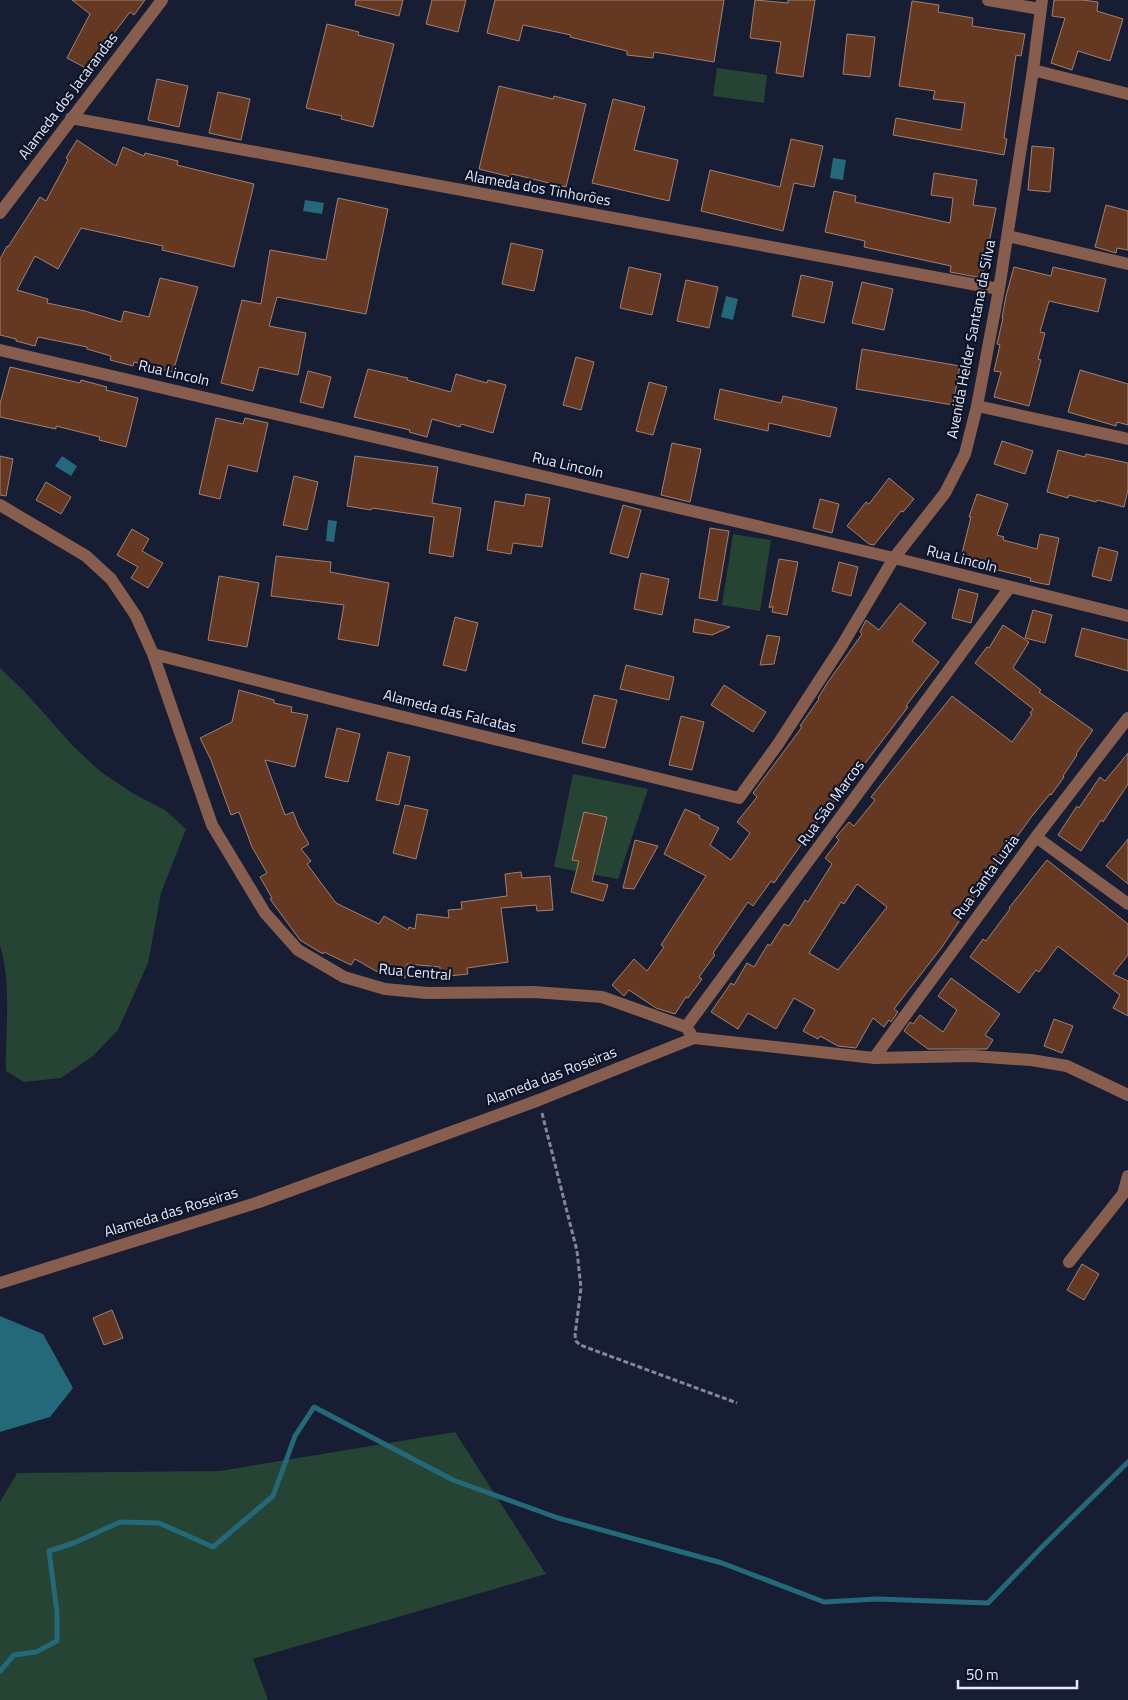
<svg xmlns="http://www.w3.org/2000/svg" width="1128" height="1700" font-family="'Titillium Web',sans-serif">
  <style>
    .green { fill: #264433 }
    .water { fill: #23697a }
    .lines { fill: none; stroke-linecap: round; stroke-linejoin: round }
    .stream { stroke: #23697a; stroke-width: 5 }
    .building { fill: #653821; stroke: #9f8274; fill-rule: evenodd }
    .path { stroke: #82889a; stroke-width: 3; stroke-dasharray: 5 2.5; stroke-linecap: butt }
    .minor { stroke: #875e4e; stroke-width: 12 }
    .labels { text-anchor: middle; stroke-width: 4.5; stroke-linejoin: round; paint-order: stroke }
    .street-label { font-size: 15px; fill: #e5eaf9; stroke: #0e1428 }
  </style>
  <rect width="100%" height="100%" fill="#171d32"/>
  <path class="green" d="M 717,68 L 767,75 L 764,103 L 713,96 Z
    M 733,534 L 771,540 L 760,611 L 722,605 Z
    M 0,668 L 24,691 L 74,747 L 101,772 L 134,794 L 165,810 L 186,829 L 161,893 L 148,963 L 118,1030 L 93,1056 L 61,1078 L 24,1082 L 6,1071 C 5,1029 12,985 0,945 Z
    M 573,774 L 648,789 L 618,879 L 554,867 Z
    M 455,1432 L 546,1574 L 253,1659 L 268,1700 L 0,1700 L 0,1502 L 17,1473 L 220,1471 Z"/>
  <path class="water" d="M 833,158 L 846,160 L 843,180 L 830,178 Z
    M 305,200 L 324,203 L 322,214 L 303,211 Z
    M 726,296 L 738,299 L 733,320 L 721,317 Z
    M 62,456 L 77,466 L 71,476 L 55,466 Z
    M 328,520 L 337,521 L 334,542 L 326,541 Z
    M 0,1316 L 43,1334 L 73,1388 L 50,1417 L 0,1432 Z"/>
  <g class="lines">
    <path class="stream" d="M 0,1671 L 14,1655 L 36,1652 L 57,1641 L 57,1612 L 49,1551 L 74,1543 L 120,1522 L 159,1523 L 213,1547 L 273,1496 L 295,1436 L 314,1407 L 453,1480 L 558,1518 L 722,1563 L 824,1602 L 877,1599 L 988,1603 L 1043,1546 L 1128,1462"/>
  </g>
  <path class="building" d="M 72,0 L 145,0 L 134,15 L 130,12 L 104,46 L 106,47 L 93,72 L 67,58 L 90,14 Z
    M 356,0 L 403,0 L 399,16 L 355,5 Z
    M 432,0 L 466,0 L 458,32 L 426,24 Z
    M 495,0 L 724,0 L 714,62 L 654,52 L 653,58 L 627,55 L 627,51 L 570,37 L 571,35 L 523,25 L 519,41 L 487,33 Z
    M 755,0 L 788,3 L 788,0 L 815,0 L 803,77 L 776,73 L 781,42 L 750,38 Z
    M 1054,0 L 1083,0 L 1098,2 L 1097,11 L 1123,19 L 1110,61 L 1078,51 L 1072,70 L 1051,63 L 1065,18 L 1052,16 Z
    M 912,1 L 939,5 L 938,12 L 973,18 L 972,26 L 1025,34 L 1021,56 L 1016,55 L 1004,138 L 1007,139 L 1004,155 L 893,135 L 896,118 L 961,130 L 965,103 L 933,99 L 935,91 L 899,86 Z
    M 327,24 L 359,32 L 358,35 L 394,44 L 373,127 L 341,119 L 342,116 L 306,108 Z
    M 847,34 L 875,37 L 870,77 L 843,74 Z
    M 157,79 L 188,86 L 179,127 L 148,120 Z
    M 499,86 L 553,99 L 554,96 L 586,104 L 566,187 L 512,174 L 511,177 L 479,169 Z
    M 218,92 L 250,99 L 241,140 L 209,133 Z
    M 613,99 L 645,107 L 634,150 L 678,160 L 669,201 L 592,183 Z
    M 791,139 L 823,146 L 814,187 L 794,183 L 783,231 L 701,211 L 710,170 L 780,187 Z
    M 77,140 L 116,166 L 123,147 L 144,156 L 145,153 L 178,161 L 177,165 L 254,184 L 234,267 L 162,250 L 163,246 L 81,228 L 58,269 L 35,256 L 17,290 L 48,299 L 47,303 L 85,311 L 121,322 L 124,311 L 149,317 L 160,278 L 198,287 L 173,372 L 134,362 L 133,366 L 110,360 L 111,356 L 87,349 L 87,347 L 38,337 L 35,346 L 16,341 L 16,339 L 0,335 L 0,259 L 7,246 L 8,247 L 40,197 L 46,201 L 68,160 L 66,158 Z
    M 1032,146 L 1054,148 L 1050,192 L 1028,190 Z
    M 934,173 L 977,180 L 973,205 L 996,208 L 982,278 L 950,272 L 951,266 L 864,247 L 865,241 L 825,232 L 834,191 L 856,196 L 855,202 L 950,223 L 953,198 L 931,195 Z
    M 338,198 L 388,209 L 366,314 L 277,297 L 269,326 L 306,333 L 298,375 L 259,367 L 253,391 L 221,383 L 242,300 L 261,304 L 270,250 L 326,260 Z
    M 1106,205 L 1128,211 L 1128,250 L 1117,248 L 1116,253 L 1095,247 Z
    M 511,243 L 543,250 L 534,291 L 502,284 Z
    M 629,267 L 661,274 L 652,315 L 620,308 Z
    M 1014,267 L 1051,276 L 1053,267 L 1106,279 L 1098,312 L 1049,301 L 1040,332 L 1045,333 L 1038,359 L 1041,360 L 1029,406 L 994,397 L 1001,372 L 994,371 L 1000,345 L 997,344 L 1003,318 L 1002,318 L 1006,296 Z
    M 801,275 L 833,282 L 824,323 L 792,316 Z
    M 686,280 L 718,287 L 709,328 L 677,321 Z
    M 862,282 L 893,289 L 884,330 L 852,323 Z
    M 862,349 L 960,366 L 953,405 L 856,389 Z
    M 576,357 L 594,362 L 581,410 L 563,405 Z
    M 10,367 L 80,383 L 81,380 L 107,387 L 106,390 L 138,398 L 126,447 L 99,440 L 100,437 L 56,426 L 56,429 L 0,417 L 0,404 Z
    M 368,369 L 408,378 L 407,380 L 451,392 L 456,374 L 487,383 L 488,380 L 506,385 L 493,433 L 461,424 L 460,427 L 432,419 L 427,437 L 409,432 L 410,430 L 354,417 Z
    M 1080,370 L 1128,384 L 1128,425 L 1117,422 L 1116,426 L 1068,412 Z
    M 308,371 L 331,377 L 323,408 L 300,402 Z
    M 649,382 L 667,387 L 653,435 L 636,431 Z
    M 720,389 L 781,403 L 783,396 L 837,408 L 830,437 L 769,423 L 768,431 L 714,419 Z
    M 216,418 L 243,424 L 245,418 L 268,423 L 257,472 L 228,465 L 220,499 L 199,494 Z
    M 1002,441 L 1033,451 L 1025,474 L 994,464 Z
    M 672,443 L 701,449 L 690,502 L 661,495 Z
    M 1058,450 L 1085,457 L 1086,454 L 1128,463 L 1128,490 L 1124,507 L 1097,500 L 1096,502 L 1069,495 L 1068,498 L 1047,492 Z
    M 0,456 L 13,459 L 6,496 L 0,495 Z
    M 355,456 L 438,467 L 432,503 L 461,508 L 453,557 L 429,553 L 434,517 L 372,508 L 371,510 L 347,506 Z
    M 294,476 L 318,482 L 307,530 L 283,525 Z
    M 889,478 L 914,499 L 903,512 L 901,511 L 874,545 L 869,544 L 847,526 L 866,502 L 869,504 Z
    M 46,482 L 71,497 L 61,514 L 36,500 Z
    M 526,494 L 550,498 L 542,547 L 513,543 L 511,554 L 487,550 L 495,501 L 524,506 Z
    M 977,494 L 1008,504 L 997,535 L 1004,537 L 1003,540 L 1037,549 L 1040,534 L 1059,538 L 1049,585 L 1030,581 L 1031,578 L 960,561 L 971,517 L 969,517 Z
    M 820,499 L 839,504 L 832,533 L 813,528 Z
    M 623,505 L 641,510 L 628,558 L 610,553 Z
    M 710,528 L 729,531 L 717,601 L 699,598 Z
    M 132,529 L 149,539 L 142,551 L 163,563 L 148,588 L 131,578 L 138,567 L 117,555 Z
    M 1099,547 L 1118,552 L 1111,581 L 1092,576 Z
    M 276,556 L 331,562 L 330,572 L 389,583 L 378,646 L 338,639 L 344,605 L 271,596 Z
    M 779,559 L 798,562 L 787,615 L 772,612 L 773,606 L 769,608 Z
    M 839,562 L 858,567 L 851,596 L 832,591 Z
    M 641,573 L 669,579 L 662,615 L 634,609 Z
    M 219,576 L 259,583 L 247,647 L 208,640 Z
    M 959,589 L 978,594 L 971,623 L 952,618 Z
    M 900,603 L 926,623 L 912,641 L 939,662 L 906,706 L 908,707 L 879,745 L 860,770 L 858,769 L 826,812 L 825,811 L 774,883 L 771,881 L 753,906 L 748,902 L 713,953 L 715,955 L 699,977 L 702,979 L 688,998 L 686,997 L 675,1014 L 656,1008 L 629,990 L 624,996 L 612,985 L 634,959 L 647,971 L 664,947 L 661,945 L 706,876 L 664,854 L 685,809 L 700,816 L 699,818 L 719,828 L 710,845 L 731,860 L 750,833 L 737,822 L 757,797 L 753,793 L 802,727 L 800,726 L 819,699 L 818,698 L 828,682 L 862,634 L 860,632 L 866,620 L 879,630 Z
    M 1033,610 L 1052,615 L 1045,643 L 1025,638 Z
    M 455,617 L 478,623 L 466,671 L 443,665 Z
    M 695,619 L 730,627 L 712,635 L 693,632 Z
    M 1003,625 L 1029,642 L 1013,668 L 1041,690 L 1039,692 L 1093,730 L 1076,754 L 1077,755 L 1063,776 L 1064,777 L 1051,795 L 1050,794 L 1032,816 L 996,866 L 942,947 L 894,1009 L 898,1012 L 891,1022 L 889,1020 L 884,1027 L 873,1018 L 856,1048 L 838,1046 L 820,1036 L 818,1039 L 803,1031 L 815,1010 L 794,998 L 776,1029 L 748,1013 L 738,1029 L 711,1012 L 731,983 L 734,985 L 747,963 L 754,967 L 768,944 L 770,946 L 784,924 L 789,926 L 805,900 L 808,902 L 832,864 L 825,858 L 839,840 L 836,837 L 849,822 L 854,826 L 875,800 L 871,797 L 952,696 L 1012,742 L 1032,714 L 1030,713 L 1033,709 L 975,663 L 987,647 L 989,648 ZM 857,884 L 887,907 L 838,970 L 809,953 L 841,902 L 844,904 Z
    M 1082,628 L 1128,640 L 1128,671 L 1075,656 Z
    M 767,635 L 780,637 L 774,664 L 760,665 Z
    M 626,665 L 674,677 L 669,700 L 620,689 Z
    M 724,685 L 766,712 L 753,732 L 711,705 Z
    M 239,690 L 274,700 L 274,703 L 292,707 L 291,712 L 308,715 L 295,767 L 265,760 L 285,815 L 293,812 L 299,827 L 309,844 L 301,849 L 311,861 L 307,864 L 336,903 L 379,924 L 384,916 L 408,930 L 409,927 L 415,929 L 417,914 L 449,918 L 448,910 L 462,909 L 461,902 L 507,896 L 505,874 L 521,872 L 522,878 L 550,876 L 553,910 L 537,911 L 536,905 L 501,908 L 508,962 L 467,968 L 468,974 L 440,977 L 440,967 L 407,964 L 405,978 L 383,971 L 381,974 L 355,959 L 351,965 L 324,952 L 323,954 L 300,940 L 270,899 L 272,898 L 260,877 L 267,873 L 252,847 L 239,812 L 231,815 L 211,760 L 200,738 L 232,722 Z
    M 594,695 L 617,700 L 605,748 L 582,743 Z
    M 681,716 L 704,722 L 692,770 L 669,765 Z
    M 337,728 L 360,734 L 348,782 L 325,777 Z
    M 388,752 L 410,757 L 399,805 L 376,800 Z
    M 1128,753 L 1128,784 L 1103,822 L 1101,820 L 1081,851 L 1058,835 L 1077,806 L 1079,808 L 1100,777 L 1105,781 Z
    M 405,805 L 428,810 L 416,859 L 393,853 Z
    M 584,812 L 607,817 L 592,881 L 608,885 L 603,901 L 571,892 L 579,861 L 572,860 Z
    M 1128,839 L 1128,884 L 1106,866 Z
    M 635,840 L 658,846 L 634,889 L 623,888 Z
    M 1047,860 L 1128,924 L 1128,955 L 1113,974 L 1128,981 L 1128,1016 L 1113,1008 L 1120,995 L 1058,946 L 1039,972 L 1036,970 L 1019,993 L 970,957 L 983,939 L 986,941 L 1010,909 L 1009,908 Z
    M 951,978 L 1000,1014 L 985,1035 L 993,1040 L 987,1049 L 928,1049 L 904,1031 L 910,1022 L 913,1024 L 920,1015 L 943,1032 L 957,1010 L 938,996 Z
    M 1054,1019 L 1073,1026 L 1062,1053 L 1044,1046 Z
    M 1082,1264 L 1099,1274 L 1084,1300 L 1067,1290 Z
    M 112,1310 L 123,1338 L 104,1345 L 93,1318 Z"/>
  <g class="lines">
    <path class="path" d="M 542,1113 L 577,1251 L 581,1288 L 575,1335 L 576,1341 L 580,1345 L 737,1403"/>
    <path class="minor" d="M 988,0 L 1040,9
      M 1033,70 L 1128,94
      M 71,118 L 999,289
      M 0,213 L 162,0
      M 1008,236 L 1128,264
      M 0,350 L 894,558 L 1128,616
      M 977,406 L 1128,439
      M 0,505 L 86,556 L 111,579 L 136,616 L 153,654 L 212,825 L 265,913 L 298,950 L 344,977 L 385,989 L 427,993 L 534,992 L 602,997 L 686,1027
      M 153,654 L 358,706 L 739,798 L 778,744 L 841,647 L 894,558 L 945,493 L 965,454 L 977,406 L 999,289 L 1033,70 L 1042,0
      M 1036,837 L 1128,904
      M 691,1034 L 686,1027 L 1010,587
      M 874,1058 L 1036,837 L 1128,718
      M 1069,1262 L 1123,1194 L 1128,1176
      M 0,1283 L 259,1202 L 539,1100 L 694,1038 L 874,1058 L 972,1056 L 1031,1060 L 1067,1066 L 1128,1095"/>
  </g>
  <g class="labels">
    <g class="street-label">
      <text transform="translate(68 96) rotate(-53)" y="5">Alameda dos Jacarandas</text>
      <text transform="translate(538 188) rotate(10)" y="5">Alameda dos Tinhorões</text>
      <text transform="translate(971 339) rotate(-79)" y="5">Avenida Helder Santana da Silva</text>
      <text transform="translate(174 373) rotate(13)" y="5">Rua Lincoln</text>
      <text transform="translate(568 465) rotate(13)" y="5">Rua Lincoln</text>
      <text transform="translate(962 559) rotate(14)" y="5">Rua Lincoln</text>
      <text transform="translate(450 711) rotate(14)" y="5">Alameda das Falcatas</text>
      <text transform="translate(831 803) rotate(-54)" y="5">Rua São Marcos</text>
      <text transform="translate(986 877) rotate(-54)" y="5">Rua Santa Luzia</text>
      <text transform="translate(415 972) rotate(5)" y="5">Rua Central</text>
      <text transform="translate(551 1076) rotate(-21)" y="5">Alameda das Roseiras</text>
      <text transform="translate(171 1212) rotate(-17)" y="5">Alameda das Roseiras</text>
    </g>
  </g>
  <path d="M958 1680v8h119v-8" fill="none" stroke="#e5eaf9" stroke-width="2.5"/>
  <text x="966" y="1680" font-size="15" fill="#e5eaf9" stroke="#0e1428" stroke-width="4" paint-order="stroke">50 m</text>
</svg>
